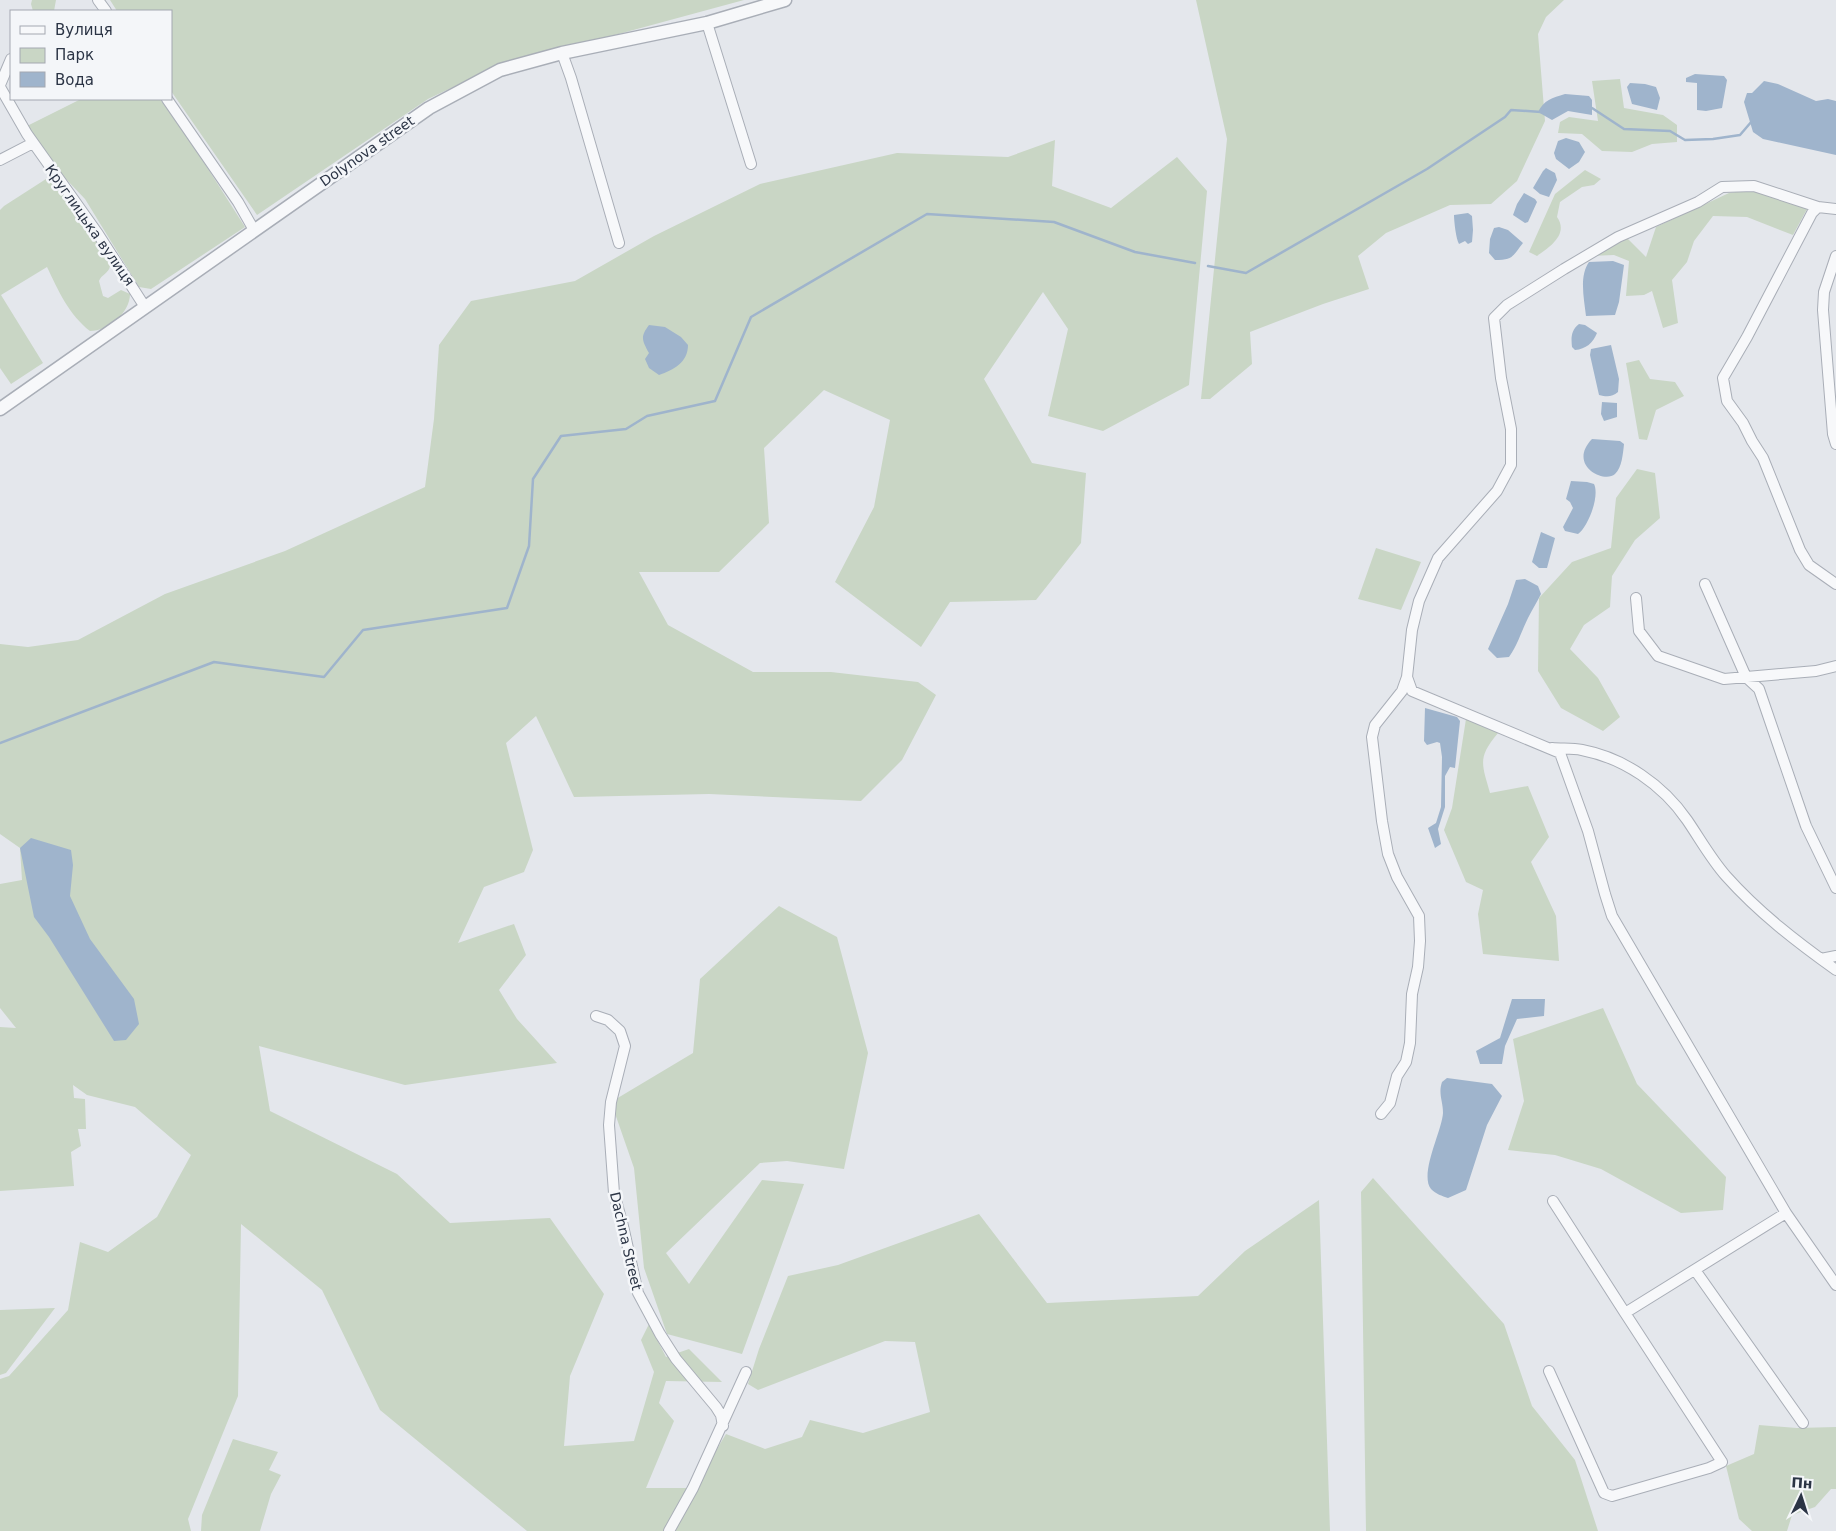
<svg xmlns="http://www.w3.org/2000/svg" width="1836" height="1531" font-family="'DejaVu Sans',sans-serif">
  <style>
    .green { fill: #c9d6c5 }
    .water { fill: #9fb4cc }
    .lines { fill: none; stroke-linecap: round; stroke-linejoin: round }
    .stream { stroke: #9fb4cc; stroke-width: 2.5 }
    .minor-casing { stroke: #a9aeb7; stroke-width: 12 }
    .tertiary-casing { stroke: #a9aeb7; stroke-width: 15 }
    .minor { stroke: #f7f8fa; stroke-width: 10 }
    .tertiary { stroke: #f7f8fa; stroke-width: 12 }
    .labels { text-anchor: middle; stroke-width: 5; stroke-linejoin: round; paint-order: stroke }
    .street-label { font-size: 14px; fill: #2b3445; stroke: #f4f6f9 }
  </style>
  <rect width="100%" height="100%" fill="#e4e7ec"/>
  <path class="green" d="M 32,0 L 56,0 L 54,11 L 33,11 L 31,4 Z
    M 110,0 L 744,0 L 493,68 L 428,99 L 257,215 L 171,91 L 171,11 L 117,11 Z
    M 1196,0 L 1564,0 L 1546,17 L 1538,34 L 1545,121 L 1517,181 L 1491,204 L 1450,205 L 1386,233 L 1358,256 L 1369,289 L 1323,304 L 1250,332 L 1252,364 L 1210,399 L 1201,399 L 1227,139 Z
    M 1620,79 L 1624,108 L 1663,115 L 1677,125 L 1677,142 L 1652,144 L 1632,152 L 1602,151 L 1582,134 L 1558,133 L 1560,122 L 1569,117 L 1598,121 L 1592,81 Z
    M 81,99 L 160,99 L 198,153 L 245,227 L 151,289 L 139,287 L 85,199 L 64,177 L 27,126 Z
    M 1055,140 L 1052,186 L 1111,208 L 1177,157 L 1207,191 L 1189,385 L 1103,431 L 1048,416 L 1068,329 L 1043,292 L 984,379 L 1032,463 L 1086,473 L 1081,543 L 1036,600 L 950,602 L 921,647 L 835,582 L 874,507 L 890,420 L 824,390 L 764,448 L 769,523 L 719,572 L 639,572 L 668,625 L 753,672 L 831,672 L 918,682 L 936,695 L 902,760 L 861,801 L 709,794 L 574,797 L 536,716 L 506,743 L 533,850 L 524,872 L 484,887 L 458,943 L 514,924 L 526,955 L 499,990 L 517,1019 L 557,1063 L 405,1085 L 259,1046 L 270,1111 L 397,1174 L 450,1223 L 550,1218 L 604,1294 L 570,1376 L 564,1446 L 634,1441 L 654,1372 L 641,1340 L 649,1324 L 666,1357 L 689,1349 L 722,1382 L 666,1381 L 659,1403 L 674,1421 L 646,1488 L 693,1488 L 726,1434 L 765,1449 L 802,1437 L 810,1420 L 863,1433 L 930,1412 L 915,1342 L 885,1341 L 758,1390 L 748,1384 L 759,1349 L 788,1276 L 838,1265 L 979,1214 L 1047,1303 L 1198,1296 L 1245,1251 L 1319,1200 L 1330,1531 L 527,1531 L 380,1410 L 322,1290 L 241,1224 L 238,1396 L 188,1519 L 191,1531 L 0,1531 L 0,1379 L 9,1376 L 68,1310 L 80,1242 L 108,1252 L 157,1217 L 191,1155 L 135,1107 L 87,1095 L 73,1085 L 74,1098 L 85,1099 L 86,1129 L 78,1129 L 81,1146 L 71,1152 L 74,1186 L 0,1191 L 0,1027 L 16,1028 L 0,1008 L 0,884 L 22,880 L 20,848 L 0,834 L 0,644 L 28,647 L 78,640 L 165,594 L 285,551 L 425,487 L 434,419 L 439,345 L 471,301 L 575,281 L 654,236 L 760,184 L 897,153 L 1008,157 Z
    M 1585,170 L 1601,179 L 1594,185 L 1582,187 L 1560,202 L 1557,217 C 1569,234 1550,247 1537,256 L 1529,252 L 1555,194 Z
    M 46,179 C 50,180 55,180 57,182 C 72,192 73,208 82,220 C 88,230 111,255 110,266 C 109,273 101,275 99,281 L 103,296 L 108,298 L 121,290 L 130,294 C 130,313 108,331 90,331 C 69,315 58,290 47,267 L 1,295 L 43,363 L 11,384 L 0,368 L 0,210 L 4,206 Z
    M 1755,189 L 1807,209 L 1793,235 L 1747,217 L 1713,216 L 1694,241 L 1687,262 L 1672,280 L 1678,323 L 1663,328 L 1652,291 L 1644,295 L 1626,296 L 1629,261 L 1614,255 L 1590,256 L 1627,238 L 1646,257 L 1656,227 L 1729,193 Z
    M 1639,360 L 1650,379 L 1675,382 L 1684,396 L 1656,410 L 1647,440 L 1639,439 L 1626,363 Z
    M 1637,469 L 1655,473 L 1660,518 L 1635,540 L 1612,576 L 1610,607 L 1584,625 L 1570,649 L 1598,678 L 1620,717 L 1603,731 L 1561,708 L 1538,671 L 1539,598 L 1572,562 L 1611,548 L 1616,498 Z
    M 1376,548 L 1421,562 L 1401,610 L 1358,599 Z
    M 1466,719 L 1498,733 C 1477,758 1482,764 1490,793 L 1528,786 L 1549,837 L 1531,862 L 1556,916 L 1559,961 L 1483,954 L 1478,914 L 1483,890 L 1466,882 L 1444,830 L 1452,808 Z
    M 779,906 L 837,937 L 868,1053 L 844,1169 L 787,1161 L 760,1163 L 666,1253 L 689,1284 L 762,1180 L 804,1184 L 742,1354 L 667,1334 L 644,1268 L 634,1168 L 611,1102 L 693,1053 L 700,979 Z
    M 1603,1008 L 1637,1084 L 1726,1177 L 1723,1210 L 1681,1213 L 1601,1169 L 1555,1155 L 1508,1150 L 1524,1101 L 1513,1039 Z
    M 1373,1178 L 1504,1324 L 1532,1406 L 1575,1460 L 1598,1531 L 1366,1531 L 1361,1192 Z
    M 55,1308 L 6,1373 L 0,1375 L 0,1310 Z
    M 1759,1425 L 1797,1428 L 1836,1427 L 1836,1489 L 1831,1489 L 1815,1507 L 1792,1515 L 1787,1531 L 1752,1531 L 1739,1519 L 1726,1466 L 1754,1454 Z
    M 233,1439 L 278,1452 L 269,1470 L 281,1475 L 271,1494 L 260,1531 L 201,1531 L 202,1515 Z"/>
  <path class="water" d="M 1695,74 L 1724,76 L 1727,80 L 1722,108 L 1706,111 L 1697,110 L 1697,83 L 1686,82 L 1686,78 Z
    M 1764,81 L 1778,84 L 1816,101 L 1828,99 L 1836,101 L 1836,155 L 1763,139 L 1753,132 L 1744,102 L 1747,93 L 1752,93 Z
    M 1630,83 L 1645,84 L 1656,87 L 1660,98 L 1657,110 L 1632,104 L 1627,87 Z
    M 1565,94 L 1589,96 L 1592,100 L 1592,115 L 1568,111 L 1552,120 L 1538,112 C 1544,100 1552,98 1565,94 Z
    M 1566,138 L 1579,142 L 1585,152 L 1579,162 L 1569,169 L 1556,159 L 1554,153 L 1558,141 Z
    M 1546,168 L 1555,173 L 1557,180 L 1549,197 L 1540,194 L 1533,188 L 1543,171 Z
    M 1524,193 L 1535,199 L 1537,202 L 1528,222 L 1525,223 L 1513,215 L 1517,204 Z
    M 1468,213 L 1472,216 L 1473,230 L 1472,242 L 1468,244 L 1465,241 L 1459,244 C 1456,239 1454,221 1454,215 Z
    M 1499,227 L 1508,230 L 1523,243 C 1512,257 1513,260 1495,260 L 1489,253 L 1490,239 L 1494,228 Z
    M 1613,261 L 1624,265 L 1619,302 L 1615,315 L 1586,316 C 1584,299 1579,276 1589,262 Z
    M 1579,324 L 1585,325 L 1597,333 C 1593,343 1586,349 1575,350 L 1572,347 C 1571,338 1571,330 1579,324 Z
    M 649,325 L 665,327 L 681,337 L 688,345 C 688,362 674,370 659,375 L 649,368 L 645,359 L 649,353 C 642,340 640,337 649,325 Z
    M 1611,345 L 1619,379 L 1618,392 C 1612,397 1607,397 1599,395 L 1590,355 L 1591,349 Z
    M 1602,402 L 1617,403 L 1617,417 L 1604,421 L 1601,414 Z
    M 1592,439 L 1620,441 L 1624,444 C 1623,453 1622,468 1615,474 C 1604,484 1567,465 1592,439 Z
    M 1571,481 L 1587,482 L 1594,484 C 1600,496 1588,527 1578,534 L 1565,531 L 1563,527 L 1573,508 L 1570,502 L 1566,499 Z
    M 1541,532 L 1555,538 L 1547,568 L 1539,568 L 1532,562 Z
    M 1525,579 L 1538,586 L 1541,594 C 1537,602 1532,610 1528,618 C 1521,632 1518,644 1509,657 L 1497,658 L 1488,649 L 1508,604 L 1516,580 Z
    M 1425,708 L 1457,717 L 1460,721 L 1455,768 L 1450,767 L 1445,776 L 1445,807 L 1438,829 L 1441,844 L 1435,848 L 1428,828 L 1436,823 L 1441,807 L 1442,757 L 1440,743 L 1437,742 L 1427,745 L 1424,741 Z
    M 31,838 L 71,850 L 73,865 L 70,896 L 90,939 L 134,999 L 139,1024 L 126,1040 L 114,1041 L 49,937 L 34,917 L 20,848 Z
    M 1512,999 L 1545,999 L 1544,1016 L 1517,1019 L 1505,1046 L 1502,1064 L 1480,1064 L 1476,1051 L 1500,1038 Z
    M 1447,1078 L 1492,1084 L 1502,1096 L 1487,1125 L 1466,1190 L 1448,1198 C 1442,1196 1436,1194 1431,1189 C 1419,1174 1442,1131 1443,1113 C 1443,1101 1438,1094 1442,1082 Z"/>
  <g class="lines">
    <path class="stream" d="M 1589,108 L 1592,108 L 1624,129 L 1670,131 L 1685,140 L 1713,139 L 1740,135 L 1752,121
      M 1208,266 L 1246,273 L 1427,169 L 1505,117 L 1511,110 L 1541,112
      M 0,743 L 214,662 L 324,677 L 363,630 L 507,608 L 529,546 L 533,479 L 561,436 L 626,429 L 647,416 L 715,401 L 751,317 L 927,214 L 1054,222 L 1135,252 L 1195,263"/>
    <defs>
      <path id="minor" d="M 98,0 L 106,11
        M 707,23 L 751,164
        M 562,53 L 571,78 L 619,243
        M 0,85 L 11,59
        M 0,87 L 27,134 L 98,234 L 145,307
        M 167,99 L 238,202 L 254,230
        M 0,160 L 33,143
        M 1818,207 L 1812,213 L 1747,337 L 1723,378 L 1727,401 L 1743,423 L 1752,441 L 1763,458 L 1800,550 L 1809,565 L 1836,584
        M 1836,209 L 1818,207 L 1754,186 L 1722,187 L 1698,202 L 1618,237 L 1564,269 L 1507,305 L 1494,318 L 1501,378 L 1511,429 L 1511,465 L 1497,491 L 1438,558 L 1419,601 L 1412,630 L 1407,677 L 1412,691 L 1560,753 L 1588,831 L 1605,894 L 1612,916 L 1786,1213 L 1836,1285
        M 1836,256 L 1824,292 L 1823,310 L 1833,434 L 1836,444
        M 1705,584 L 1746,677 L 1759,689 L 1806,826 L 1836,888
        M 1636,598 L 1639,631 L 1658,656 L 1724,679 L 1816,671 L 1836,666
        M 1552,748 C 1562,749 1572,748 1582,750 C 1624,758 1663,785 1687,820 C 1700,839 1711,859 1726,876 C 1759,913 1797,942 1836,970
        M 1821,959 L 1836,956
        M 596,1016 L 608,1020 L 620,1031 L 625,1046 L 611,1102 L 609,1125 L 614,1193 L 623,1226 L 638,1293 L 660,1334 L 676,1359 L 716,1407 L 721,1415 L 723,1426
        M 1381,1114 L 1390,1103 L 1397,1076 L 1406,1062 L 1410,1043 L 1412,994 L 1418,967 L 1420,941 L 1419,916 L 1397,877 L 1388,854 L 1382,821 L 1372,737 L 1375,725 L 1402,691 L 1407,677
        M 1553,1201 L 1625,1313 L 1786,1213
        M 1695,1270 L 1803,1423
        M 1549,1371 L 1604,1493 L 1612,1496 L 1709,1468 L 1722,1462 L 1625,1313
        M 669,1531 L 693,1488 L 746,1372"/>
      <path id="tertiary" d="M 0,409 L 429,108 L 500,70 L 562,53 L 707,23 L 785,0"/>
    </defs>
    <use href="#minor" class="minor-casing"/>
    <use href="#tertiary" class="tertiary-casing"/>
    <use href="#minor" class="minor"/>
    <use href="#tertiary" class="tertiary"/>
  </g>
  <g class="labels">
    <g class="street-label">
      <text transform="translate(367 151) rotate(-35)" y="5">Dolynova street</text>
      <text transform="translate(90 225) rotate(55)" y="5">Круглицька вулиця</text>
      <text transform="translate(626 1241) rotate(77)" y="5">Dachna Street</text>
    </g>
  </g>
  <rect x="10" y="10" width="162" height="90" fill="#f4f6f9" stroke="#a4a8b1"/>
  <rect x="20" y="26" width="25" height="8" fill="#f7f8fa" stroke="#a4a8b1"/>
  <text x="55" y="35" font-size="15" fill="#2b3445">Вулиця</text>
  <rect x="20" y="48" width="25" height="15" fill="#c9d6c5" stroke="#a4a8b1"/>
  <text x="55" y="60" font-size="15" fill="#2b3445">Парк</text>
  <rect x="20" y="72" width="25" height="15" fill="#9fb4cc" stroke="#a4a8b1"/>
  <text x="55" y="85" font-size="15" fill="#2b3445">Вода</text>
  <g transform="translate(1801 1496) rotate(4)" stroke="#f4f6f9" stroke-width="4" paint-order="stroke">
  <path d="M0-4L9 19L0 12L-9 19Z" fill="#2b3445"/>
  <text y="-8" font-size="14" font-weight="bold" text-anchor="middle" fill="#2b3445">Пн</text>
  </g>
</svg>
